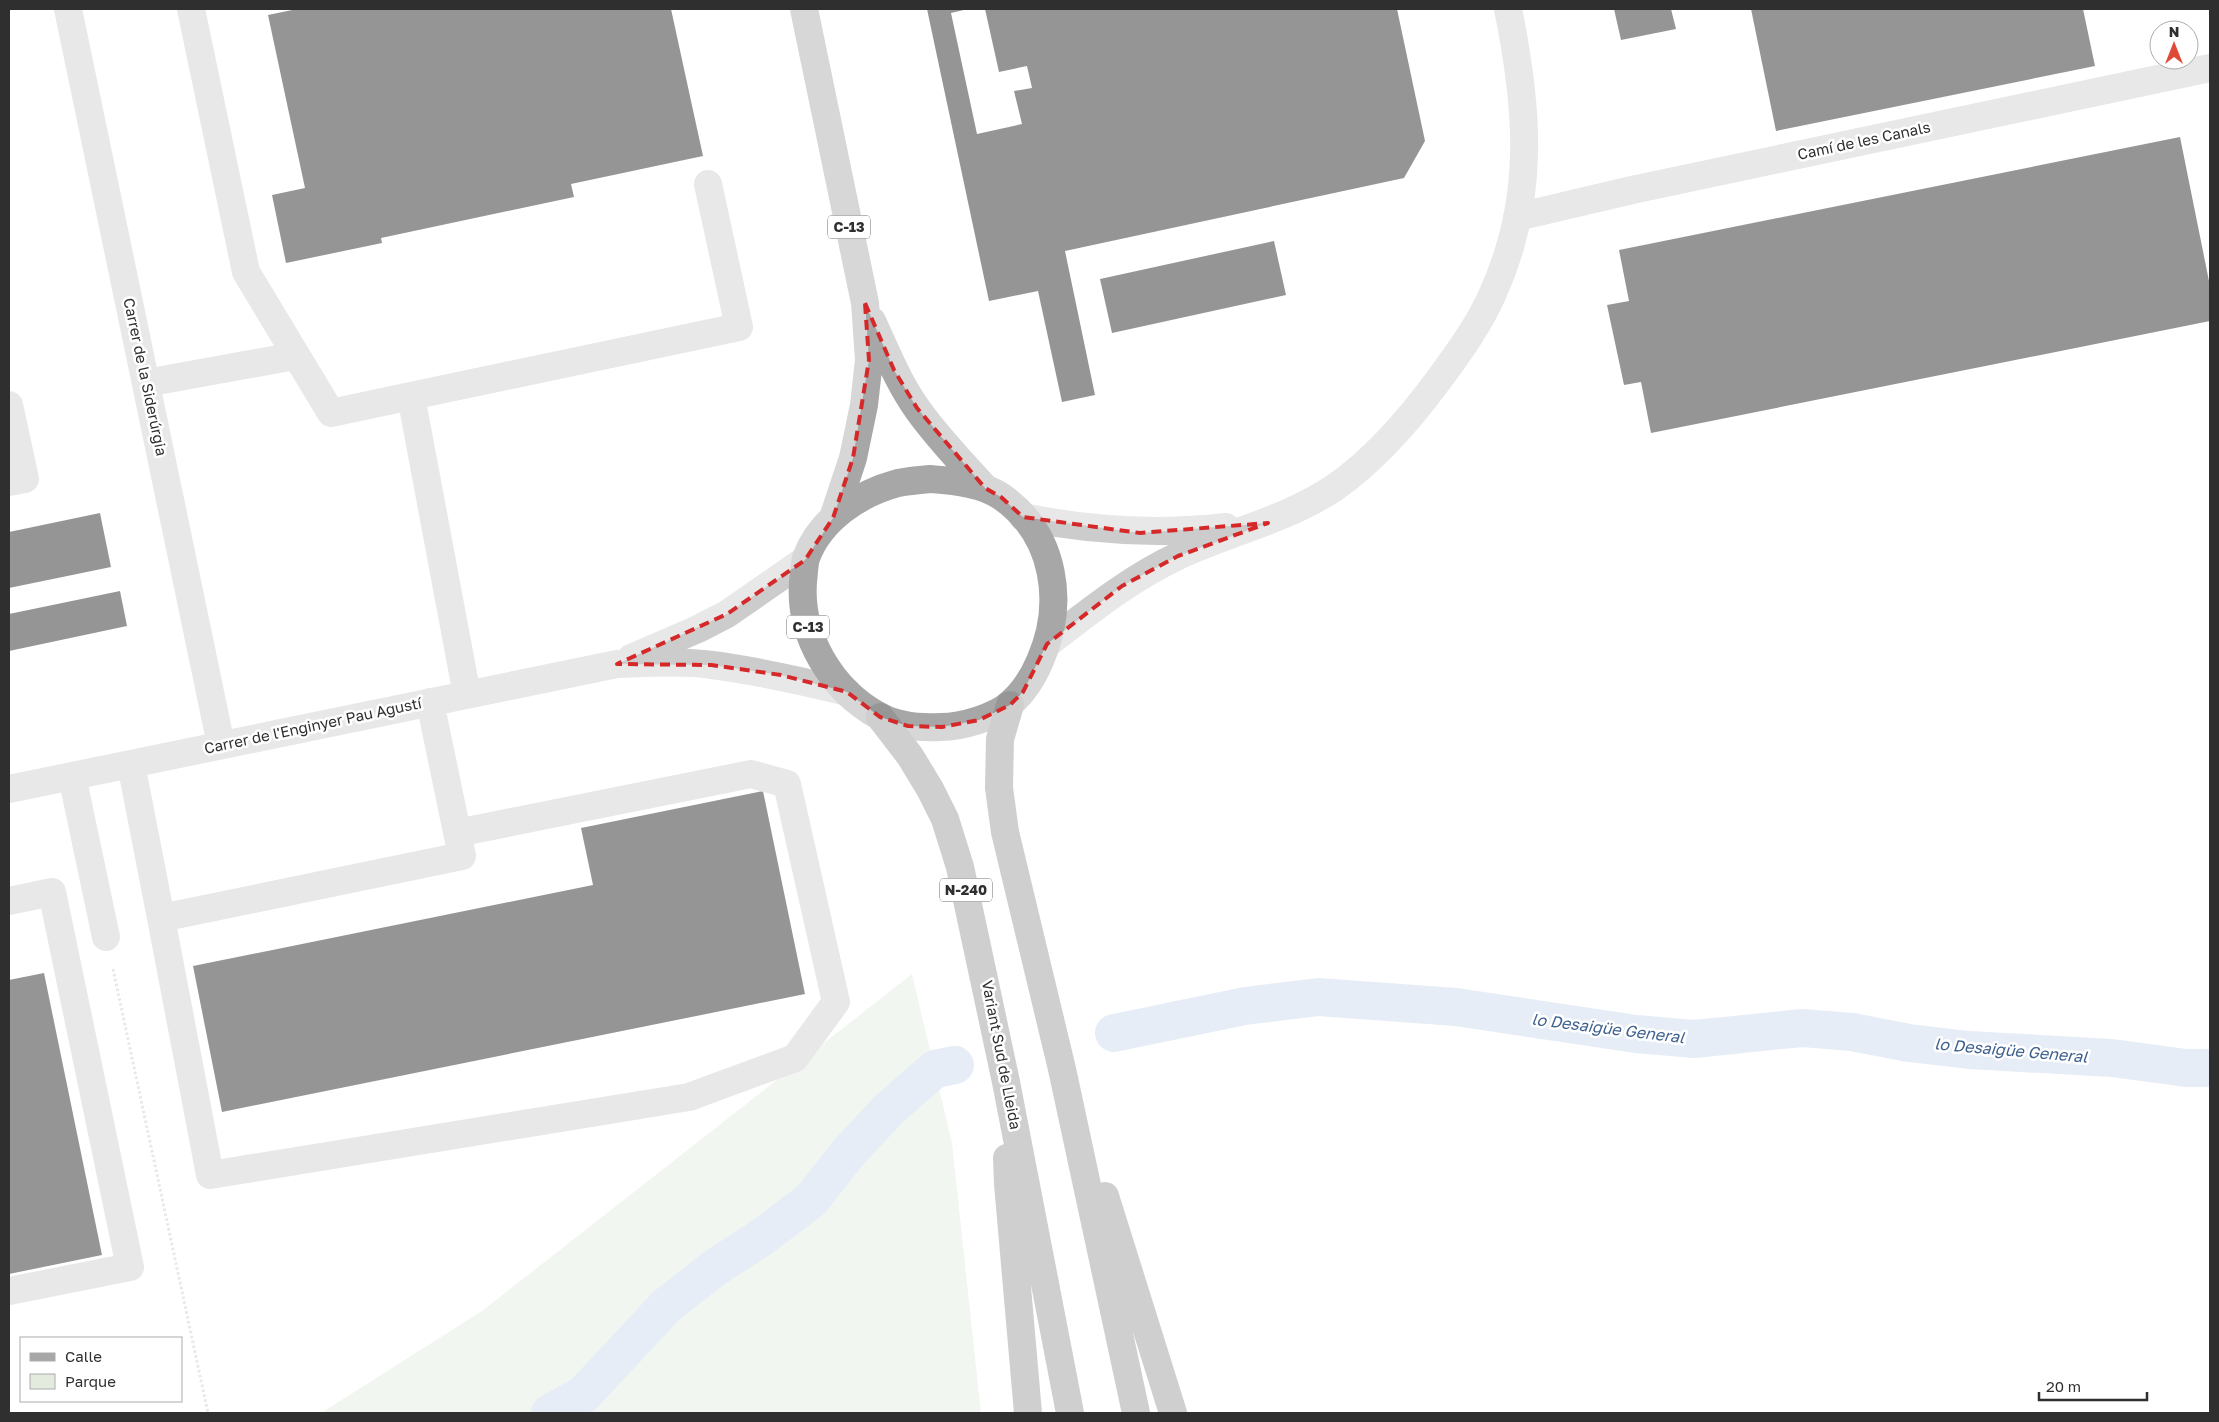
<svg xmlns="http://www.w3.org/2000/svg" width="2219" height="1422" font-family="'Golos Text',sans-serif">
  <style>
    .green { fill: #e2ebdd }
    .lines { fill: none; stroke-linecap: round; stroke-linejoin: round }
    .canal { stroke: #cad8eb; stroke-width: 38 }
    .building { fill: #161616 }
    .path { stroke: #ccc; stroke-width: 3; stroke-dasharray: 2.5 2.5; stroke-linecap: butt }
    .minor { stroke: #ccc; stroke-width: 28 }
    .major { stroke: #a7a7a7; stroke-width: 28 }
    .highway { stroke: #969696; stroke-width: 28 }
    .marked { fill: none; stroke: #d62828; stroke-width: 4; stroke-dasharray: 10 6; stroke-linejoin: round }
    .labels { text-anchor: middle; stroke-width: 5; stroke-linejoin: round; paint-order: stroke }
    .shield { fill: #fff; stroke: #6d6d6d; stroke-width: 1 }
    .shield-label { font-size: 14px; font-weight: bold; fill: #2f2f2f }
    .street-label { font-size: 15px; fill: #2f2f2f; stroke: #fff }
    .water-label { font-size: 16px; font-style: italic; fill: #3f618e; stroke: #fff }
  </style>
  <rect width="100%" height="100%" fill="#fff"/>
  <path class="green" d="M 912,974 L 952,1143 L 981,1413 L 321,1413 L 482,1311 Z"/>
  <g class="lines">
    <path class="canal" d="M 1114,1033 L 1245,1006 L 1318,997 L 1456,1007 L 1636,1034 L 1694,1039 L 1802,1028 L 1852,1032 L 1909,1043 L 1969,1050 L 2112,1058 L 2186,1068 L 2210,1068
      M 550,1413 L 584,1394 L 666,1306 L 713,1269 L 762,1237 L 811,1200 L 848,1153 L 889,1109 L 935,1069 L 955,1065"/>
  </g>
  <path class="building" d="M 297,9 L 671,9 L 703,156 L 571,184 L 574,197 L 381,238 L 382,243 L 286,263 L 272,195 L 305,188 L 268,15 Z
    M 927,9 L 968,9 L 951,13 L 977,134 L 1022,124 L 1014,91 L 1032,88 L 1027,66 L 999,72 L 985,9 L 1397,9 L 1425,141 L 1404,178 L 1065,251 L 1095,395 L 1062,402 L 1038,291 L 989,301 Z
    M 1614,9 L 1671,9 L 1676,29 L 1621,40 Z
    M 1751,9 L 2083,9 L 2095,66 L 1776,131 Z
    M 2180,137 L 2210,286 L 2210,321 L 1651,433 L 1641,382 L 1624,385 L 1607,305 L 1629,301 L 1619,250 Z
    M 1274,241 L 1286,295 L 1112,333 L 1100,279 Z
    M 100,513 L 111,567 L 9,588 L 9,532 Z
    M 120,591 L 127,626 L 9,651 L 9,614 Z
    M 763,791 L 805,994 L 222,1112 L 193,966 L 593,885 L 581,828 Z
    M 44,973 L 102,1255 L 9,1274 L 9,980 Z"/>
  <g class="lines">
    <path class="path" d="M 113,969 L 208,1413"/>
    <path class="minor" d="M 68,9 L 221,745
      M 191,9 L 246,272 L 331,413 L 411,396 L 467,695
      M 1517,217 L 1632,190 L 2210,68
      M 146,383 L 295,356
      M 411,396 L 739,327 L 708,184
      M 9,405 L 25,479 L 9,482
      M 1023,517 C 1092,531 1156,535 1226,527
      M 1047,644 C 1089,612 1129,579 1178,556 C 1229,532 1286,520 1334,488 C 1376,459 1410,419 1440,378 C 1460,351 1480,323 1493,293 C 1536,198 1528,107 1508,9
      M 631,658 L 698,629 L 727,614 L 805,560
      M 430,702 L 462,856 L 161,918 L 210,1175 L 689,1097 L 795,1058 L 836,1002 L 787,784 L 751,774 L 457,833
      M 131,764 L 161,918
      M 72,776 L 106,937
      M 9,789 L 617,664 C 649,663 681,661 712,665 C 758,671 802,681 847,692
      M 9,901 L 52,892 L 130,1267 L 9,1291"/>
    <path class="major" d="M 804,9 L 865,303 L 869,360 L 864,405 L 853,458 L 833,518
      M 872,321 C 886,351 898,382 918,410 C 938,438 962,463 985,488
      M 930,479 C 954,481 982,483 1002,497 C 1056,535 1065,604 1040,661 C 1033,677 1024,692 1011,703 C 997,717 961,727 941,727 C 921,728 897,726 879,716 C 831,690 799,635 803,582 C 804,574 804,565 806,558 C 820,519 860,493 898,483 C 908,481 919,480 930,479 Z"/>
    <path class="highway" d="M 1010,705 L 1000,739 L 999,788 L 1005,832 L 1062,1069 L 1136,1413
      M 880,717 L 910,756 L 930,789 L 945,819 L 960,867 L 1006,1082 L 1070,1413
      M 1007,1158 L 1008,1184 L 1028,1413
      M 1105,1196 L 1173,1413"/>
  </g>
  <path d="M0 0H2219V1422H0ZM 865,303 L 894,370 L 917,408 L 985,488 L 1001,497 L 1023,517 L 1140,533 L 1268,523 L 1178,556 L 1122,586 L 1047,644 L 1023,692 L 1010,705 L 979,720 L 942,727 L 908,726 L 880,717 L 847,692 L 781,675 L 711,665 L 617,664 L 727,614 L 805,560 L 833,518 L 853,458 L 869,360 Z" fill="#fff" fill-opacity=".55" fill-rule="evenodd"/>
  <path class="marked" d="M 865,303 L 894,370 L 917,408 L 985,488 L 1001,497 L 1023,517 L 1140,533 L 1268,523 L 1178,556 L 1122,586 L 1047,644 L 1023,692 L 1010,705 L 979,720 L 942,727 L 908,726 L 880,717 L 847,692 L 781,675 L 711,665 L 617,664 L 727,614 L 805,560 L 833,518 L 853,458 L 869,360 Z"/>
  <g class="labels">
    <g class="shield">
      <rect x="828" y="215.5" width="42" height="23" rx="4"/>
      <rect x="787" y="615.5" width="42" height="23" rx="4"/>
      <rect x="940" y="878.5" width="52" height="23" rx="4"/>
    </g>
    <g class="shield-label">
      <text x="849" y="232">C-13</text>
      <text x="808" y="632">C-13</text>
      <text x="966" y="895">N-240</text>
    </g>
    <g class="street-label">
      <text transform="translate(1864 141) rotate(-12)" y="5">Camí de les Canals</text>
      <text transform="translate(145 377) rotate(78)" y="5">Carrer de la Siderúrgia</text>
      <text transform="translate(313 726) rotate(-12)" y="5">Carrer de l'Enginyer Pau Agustí</text>
      <text transform="translate(1001 1055) rotate(79)" y="5">Variant Sud de Lleida</text>
    </g>
    <g class="water-label">
      <text transform="translate(1608 1028) rotate(7)" y="6">lo Desaigüe General</text>
      <text transform="translate(2011 1050) rotate(5)" y="6">lo Desaigüe General</text>
    </g>
  </g>
  <rect width="2219" height="1422" fill="none" stroke="#2f2f2f" stroke-width="20"/>
  <rect x="20" y="1337" width="162" height="65" fill="#ffffff" stroke="#acacac"/>
  <rect x="30" y="1353" width="25" height="8" fill="#a7a7a7" stroke="#acacac"/>
  <text x="65" y="1362" font-size="15" fill="#2f2f2f">Calle</text>
  <rect x="30" y="1374" width="25" height="15" fill="#e2ebdd" stroke="#acacac"/>
  <text x="65" y="1387" font-size="15" fill="#2f2f2f">Parque</text>
  <g transform="translate(2174 45)"><circle r="24" fill="#ffffff" stroke="#acacac"/>
  <path d="M0-4L9 19L0 12L-9 19Z" fill="#df4937"/>
  <text y="-8" font-size="14" font-weight="bold" text-anchor="middle" fill="#2f2f2f">N</text>
  </g>
  <path d="M2039 1392v8h108v-8" fill="none" stroke="#2f2f2f" stroke-width="2.5"/>
  <text x="2046" y="1392" font-size="15" fill="#2f2f2f" stroke="#ffffff" stroke-width="4" paint-order="stroke">20 m</text>
</svg>
